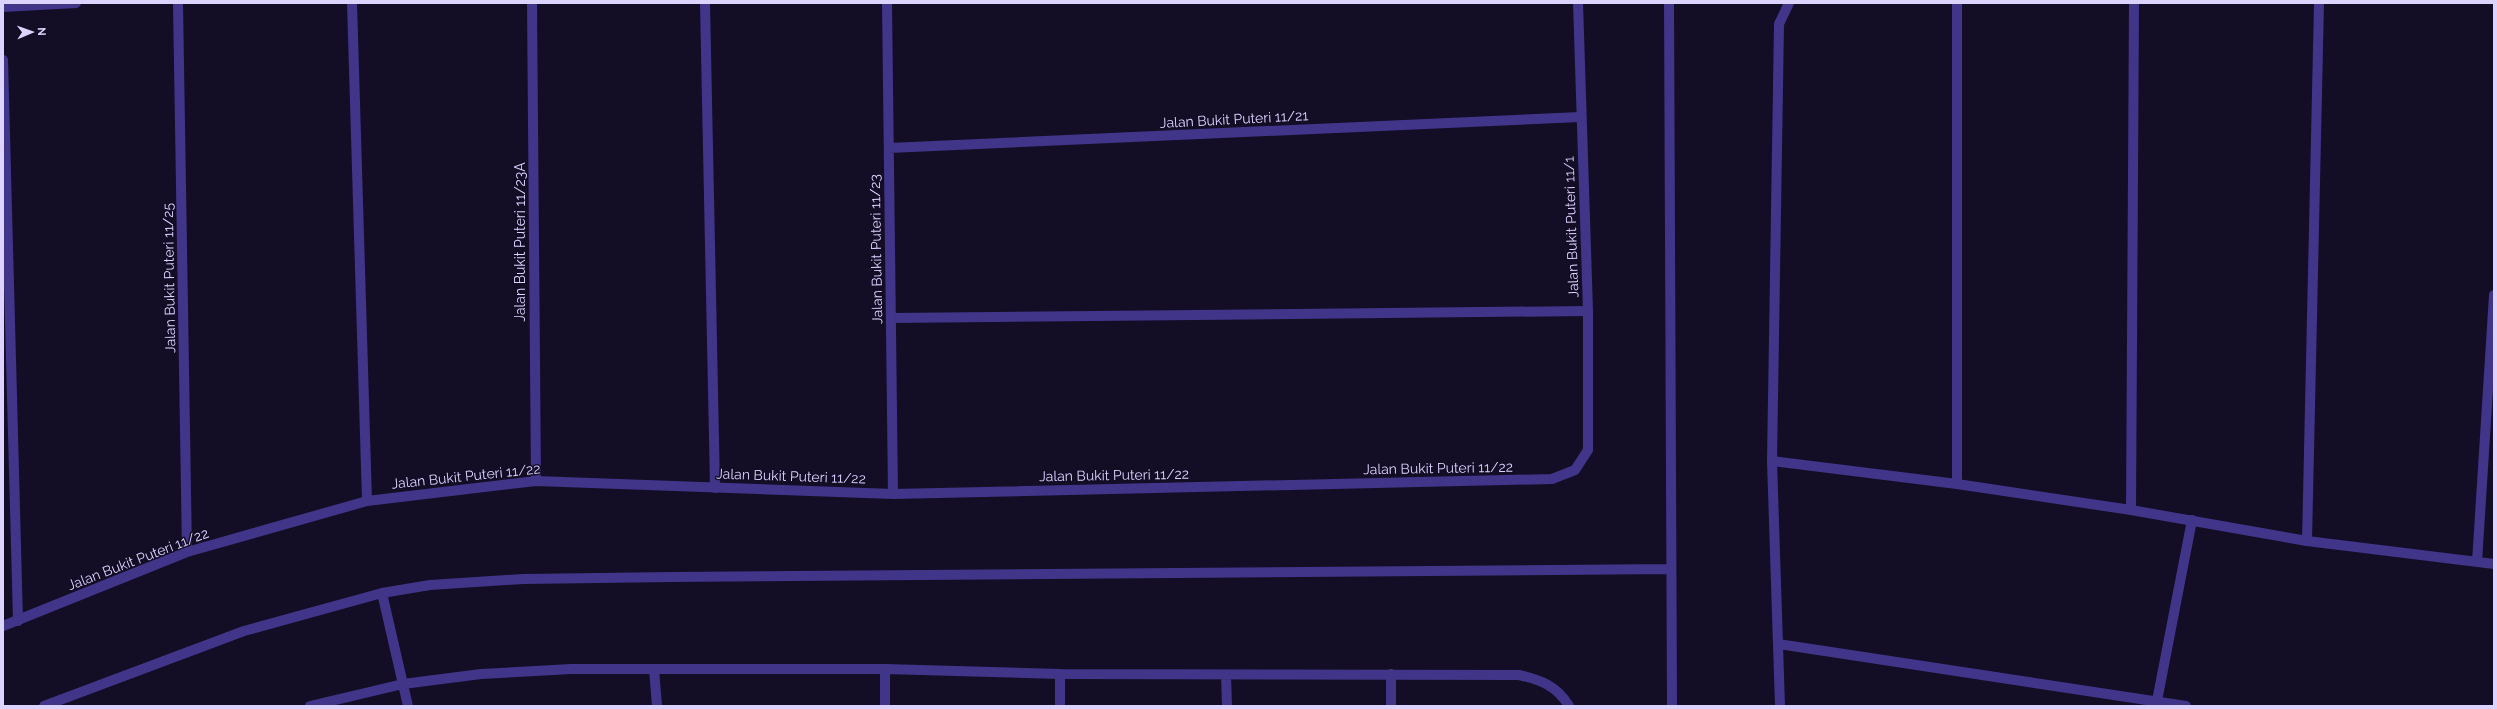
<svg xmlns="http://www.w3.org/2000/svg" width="2497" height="709" font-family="Raleway,sans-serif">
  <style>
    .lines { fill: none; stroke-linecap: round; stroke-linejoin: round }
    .lane { stroke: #403588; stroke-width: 10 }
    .street { stroke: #403588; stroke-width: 10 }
    .labels { text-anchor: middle; stroke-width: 3; stroke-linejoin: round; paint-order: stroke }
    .street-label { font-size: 14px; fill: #dcd3ff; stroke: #140d26 }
  </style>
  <rect width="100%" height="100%" fill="#140d26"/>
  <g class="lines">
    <path class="lane" d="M 352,3 L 367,501
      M 705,3 L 715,488
      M 1957,3 L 1957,484
      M 3,7 L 76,3
      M 3,60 L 18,621
      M 891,318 L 1588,311
      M 2307,541 L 2319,3
      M 1778,644 L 2186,706
      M 654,669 L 657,706
      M 1060,674 L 1060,706
      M 1391,674 L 1391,706
      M 2156,706 L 2192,520"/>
    <path class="street" d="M 178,3 L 187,552
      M 532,3 L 536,481
      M 887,3 L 893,494
      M 1669,3 L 1672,706
      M 889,148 L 1580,117
      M 1772,461 L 1957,484 L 2131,510 L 2307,541 L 2494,564
      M 2131,510 L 2134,3
      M 2477,562 L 2494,295
      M 382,593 L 408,706
      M 3,626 L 187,552 L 367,501 L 536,481 L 893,494 L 1552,479 L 1575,470 L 1588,450 L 1588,311 L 1578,3
      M 885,669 L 885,706
      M 1226,675 L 1227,706
      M 44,706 L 244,631 L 382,593 L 430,585 L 523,579 L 672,577 L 1671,569
      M 310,706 L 403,684 L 481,674 L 571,669 L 885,669 L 1060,674 L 1519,675 C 1541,680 1557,686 1569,706
      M 1780,706 L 1772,461 L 1779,24 L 1789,3"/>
  </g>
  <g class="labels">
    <g class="street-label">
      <text transform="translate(1234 119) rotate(-3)" y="5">Jalan Bukit Puteri 11/21</text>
      <text transform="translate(1571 227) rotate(-92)" y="5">Jalan Bukit Puteri 11/1</text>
      <text transform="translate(520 242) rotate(-90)" y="5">Jalan Bukit Puteri 11/23A</text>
      <text transform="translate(876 249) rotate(-91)" y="5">Jalan Bukit Puteri 11/23</text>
      <text transform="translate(169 278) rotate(-91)" y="5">Jalan Bukit Puteri 11/25</text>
      <text transform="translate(1438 468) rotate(-1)" y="5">Jalan Bukit Puteri 11/22</text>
      <text transform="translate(1114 475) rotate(-1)" y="5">Jalan Bukit Puteri 11/22</text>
      <text transform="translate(466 476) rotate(-6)" y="5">Jalan Bukit Puteri 11/22</text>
      <text transform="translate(791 476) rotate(2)" y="5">Jalan Bukit Puteri 11/22</text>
      <text transform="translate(138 559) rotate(-21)" y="5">Jalan Bukit Puteri 11/22</text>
    </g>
  </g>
  <rect width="2497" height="709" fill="none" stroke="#dcd3ff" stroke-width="8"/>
  <g transform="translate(32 32) rotate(88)" stroke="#140d26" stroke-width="3" paint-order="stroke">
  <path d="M0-3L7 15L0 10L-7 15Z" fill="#dcd3ff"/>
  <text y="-6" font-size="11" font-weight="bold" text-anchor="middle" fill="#dcd3ff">N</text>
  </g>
</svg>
